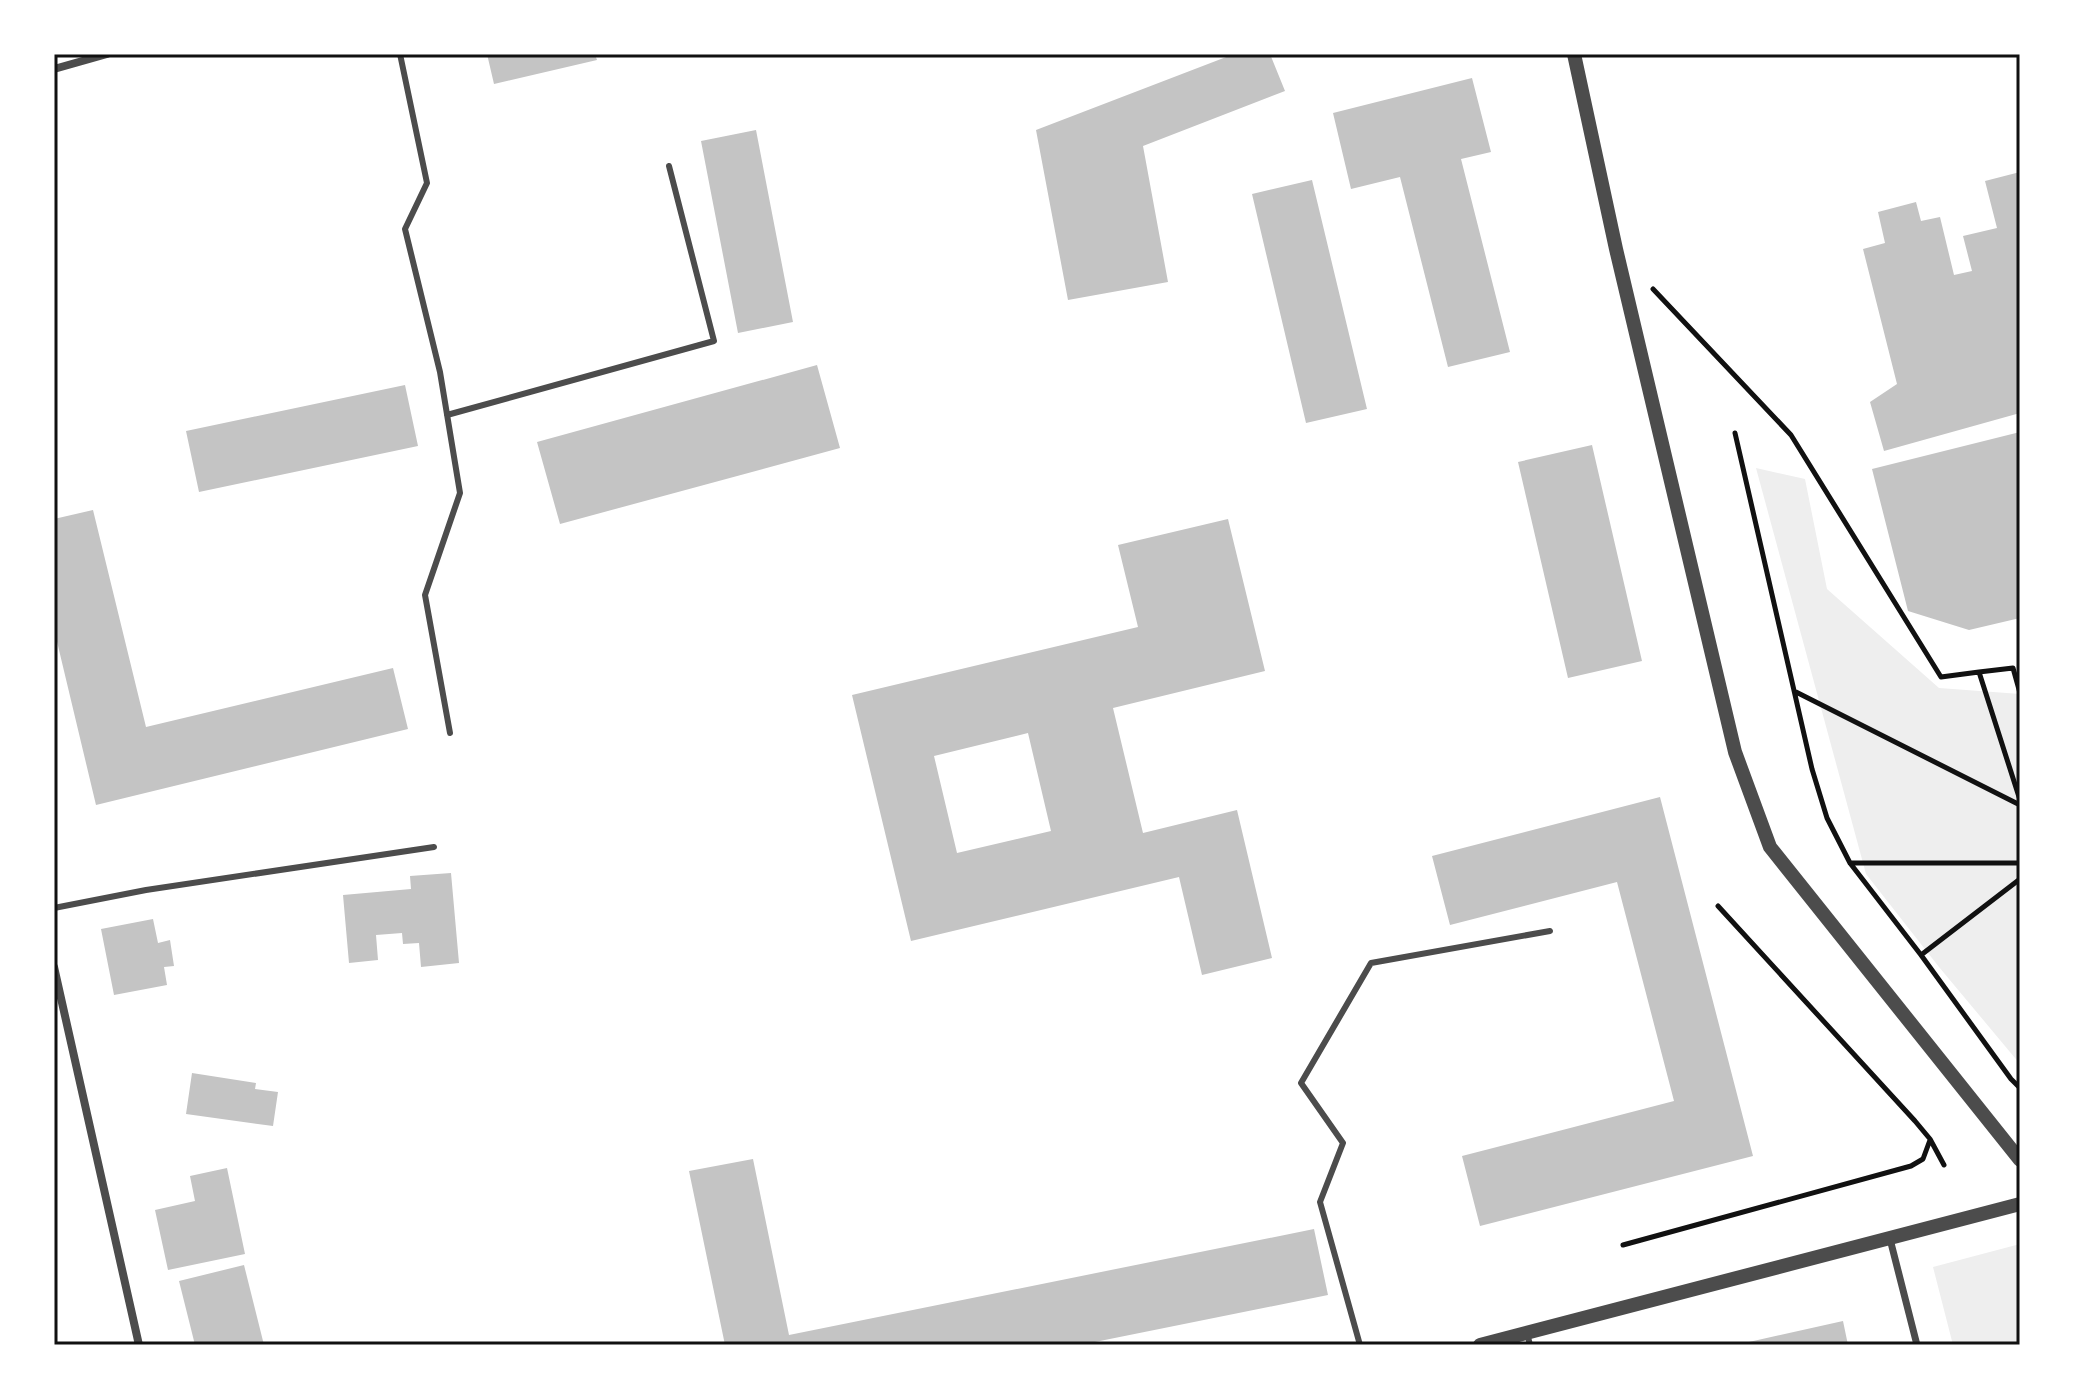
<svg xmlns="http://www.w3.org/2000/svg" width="2074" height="1399" font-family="Helvetica,sans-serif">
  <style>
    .green { fill: #eee }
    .building { fill: #c4c4c4; fill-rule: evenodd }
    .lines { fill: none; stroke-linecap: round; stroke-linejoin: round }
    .path { stroke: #111; stroke-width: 5 }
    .service { stroke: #4c4c4c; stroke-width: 6 }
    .pedestrian { stroke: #4c4c4c; stroke-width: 7 }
    .minor { stroke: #4c4c4c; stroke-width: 8 }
    .tertiary { stroke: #4c4c4c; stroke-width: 14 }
    .neatline { fill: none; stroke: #111; stroke-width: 3 }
  </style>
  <rect width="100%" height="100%" fill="#fff"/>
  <path class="green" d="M 1756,468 L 1805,479 L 1827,589 L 1939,688 L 2020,694 L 2020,1064 L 1939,967 L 1866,874 Z
    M 2020,1244 L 2020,1345 L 1953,1345 L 1933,1267 Z"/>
  <path class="building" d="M 487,54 L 595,54 L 597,60 L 494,84 Z
    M 1234,54 L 1270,54 L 1285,91 L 1143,146 L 1168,282 L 1068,300 L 1036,130 Z
    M 1472,78 L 1491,152 L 1461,159 L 1510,352 L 1448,367 L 1400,177 L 1351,189 L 1333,113 Z
    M 756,130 L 793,322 L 738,333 L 701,141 Z
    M 2020,172 L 2020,413 L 1884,451 L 1870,402 L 1897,384 L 1863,249 L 1885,243 L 1878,212 L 1916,202 L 1921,221 L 1940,217 L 1954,275 L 1972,271 L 1963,236 L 1997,228 L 1985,181 Z
    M 1312,180 L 1367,409 L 1306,423 L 1252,194 Z
    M 817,365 L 840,448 L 560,524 L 537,442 Z
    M 405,385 L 418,446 L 199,492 L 186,431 Z
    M 2020,432 L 2020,618 L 1969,630 L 1908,611 L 1872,469 Z
    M 1592,445 L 1642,661 L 1568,678 L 1518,462 Z
    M 93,510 L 146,727 L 393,668 L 408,729 L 96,805 L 54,629 L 54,519 Z
    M 1228,519 L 1265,671 L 1113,708 L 1143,833 L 1237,810 L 1272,958 L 1202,975 L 1179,877 L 911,941 L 852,695 L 1138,627 L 1118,545 ZM 1028,733 L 1051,831 L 957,853 L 934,756 Z
    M 1660,797 L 1753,1156 L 1480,1226 L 1462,1156 L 1674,1101 L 1617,882 L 1450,925 L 1432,856 Z
    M 451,873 L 459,963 L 421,967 L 419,943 L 403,944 L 402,933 L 376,935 L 378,960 L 349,963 L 343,895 L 411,889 L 410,876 Z
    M 153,919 L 158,943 L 170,940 L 174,966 L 164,967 L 167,985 L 114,995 L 101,929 Z
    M 192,1073 L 256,1083 L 255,1089 L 278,1092 L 273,1126 L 186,1114 Z
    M 753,1159 L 789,1335 L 1314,1229 L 1328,1295 L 1080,1345 L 725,1345 L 689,1171 Z
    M 227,1168 L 245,1254 L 168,1270 L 155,1210 L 195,1201 L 190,1176 Z
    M 244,1265 L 264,1345 L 195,1345 L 179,1281 Z
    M 1843,1321 L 1848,1345 L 1740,1345 L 1740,1344 Z"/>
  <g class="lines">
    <path class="path" d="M 1653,289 L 1791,435 L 1941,677 L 1979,672 L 2020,800
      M 1735,433 L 1812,769 L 1827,818 L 1850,863 L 1921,955 L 2011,1079 L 2020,1088
      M 1979,672 L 2013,668 L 2020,693
      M 1796,692 L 2020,805
      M 1850,863 L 2020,863
      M 1718,906 L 1915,1121 L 1930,1139 L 1944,1165
      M 1921,955 L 2020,879
      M 1623,1245 L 1911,1166 L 1923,1159 L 1930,1140"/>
    <path class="service" d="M 400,54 L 427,183 L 405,229 L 440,372 L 460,493 L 425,595 L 450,733
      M 447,415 L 714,341 L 669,166
      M 54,908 L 146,890 L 434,847
      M 1527,1333 L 1530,1345
      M 1360,1345 L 1320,1202 L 1343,1143 L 1301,1083 L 1371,963 L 1550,931"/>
    <path class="pedestrian" d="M 1890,1239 L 1917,1345"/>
    <path class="minor" d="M 54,69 L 107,54
      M 54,967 L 139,1345"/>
    <path class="tertiary" d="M 1574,54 L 1616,249 L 1735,752 L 1770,847 L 2020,1160
      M 1480,1345 L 2020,1204"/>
  </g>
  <rect width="2074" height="1399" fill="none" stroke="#ffffff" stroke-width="112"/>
  <rect x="56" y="56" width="1962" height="1287" class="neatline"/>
</svg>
